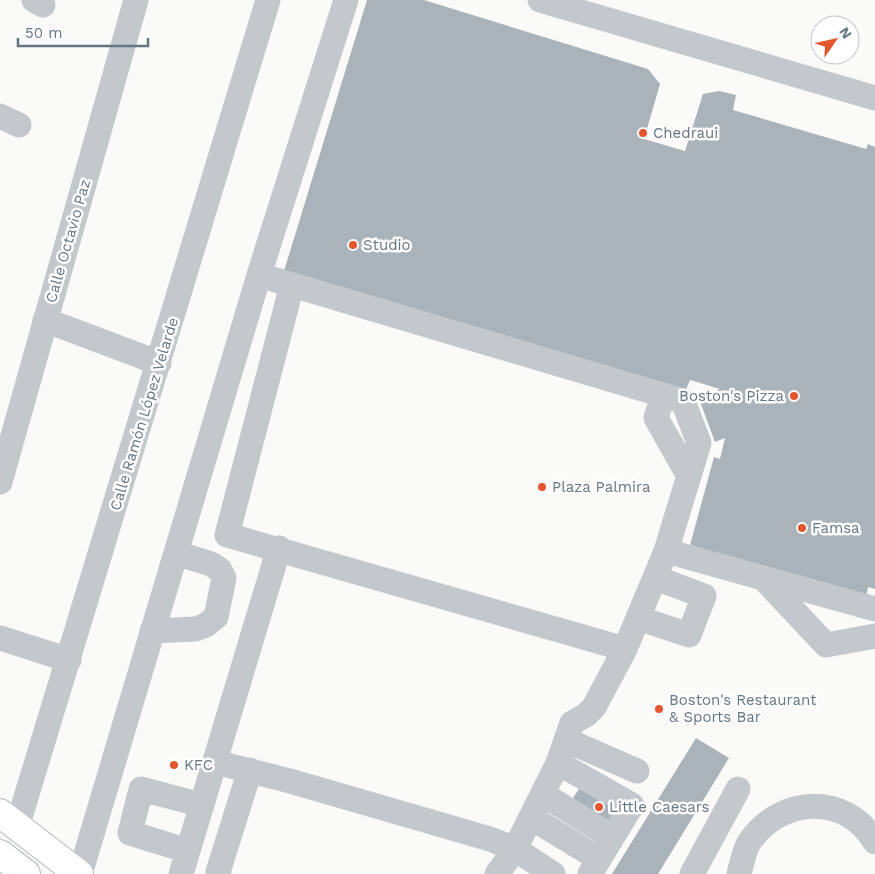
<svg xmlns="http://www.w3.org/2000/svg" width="875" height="874" font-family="'Work Sans',sans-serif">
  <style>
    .building { fill: #aab3b9 }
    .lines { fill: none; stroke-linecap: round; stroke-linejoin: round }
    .major-casing { stroke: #b5babe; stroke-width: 30 }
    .minor { stroke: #c3c8cc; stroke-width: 25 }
    .major { stroke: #fff; stroke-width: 28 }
    .poi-dot { fill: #e4572e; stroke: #fff; stroke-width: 2 }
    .labels { text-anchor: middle; stroke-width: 5; stroke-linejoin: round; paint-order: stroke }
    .poi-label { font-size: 15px; fill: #657683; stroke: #fff; text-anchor: start }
    .street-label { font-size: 15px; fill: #657683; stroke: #fff }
  </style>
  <rect width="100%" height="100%" fill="#fafaf8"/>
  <path class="building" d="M 367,0 L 424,0 L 648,69 L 660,84 L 644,139 L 685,151 L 703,94 L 719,91 L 736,95 L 733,110 L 866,149 L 868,144 L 875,147 L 875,589 L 868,587 L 865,603 L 689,549 L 714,457 L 720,459 L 725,438 L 715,442 L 699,399 L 720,389 L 690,380 L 684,394 L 284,271 Z
    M 696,738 L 729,758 L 658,874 L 612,874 Z
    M 583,783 L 624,809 L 613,826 L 571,801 Z"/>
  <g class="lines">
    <defs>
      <path id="major" d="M 0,813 L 79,874
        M 0,854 L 26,874"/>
    </defs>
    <use href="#major" class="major-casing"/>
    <path class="minor" d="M 34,0 L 43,5
      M 540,0 L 875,98
      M 0,116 L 19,125
      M 292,285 L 227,535 L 625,649
      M 45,320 L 159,363
      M 663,395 L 656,418 L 689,476
      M 0,482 L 136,0
      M 666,551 L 875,609
      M 764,579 L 826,645 L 875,636
      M 638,618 L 689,635 L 704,596 L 656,578
      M 152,631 L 196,629 L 206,625 L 216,617 L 224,578 L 220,570 L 211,564 L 176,553
      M 0,638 L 69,660
      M 566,740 L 637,771
      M 215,762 L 290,781 L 490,839 L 515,849 L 558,763 L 572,723 L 586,715 L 594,707 L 625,649 L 666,551 L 699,443 L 683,401 L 259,275
      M 558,763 L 632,805 L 590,874
      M 544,795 L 612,837
      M 532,818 L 599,859
      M 17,827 L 268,0
      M 188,851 L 130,833 L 141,789 L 202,805
      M 80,874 L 259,275 L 346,0
      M 181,874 L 279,548
      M 219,874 L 218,872 L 250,770
      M 497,874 L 515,849 L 553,874
      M 692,874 L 738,789
      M 739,874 C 742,864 744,849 750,841 C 782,796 846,793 875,842"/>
    <use href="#major" class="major"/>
  </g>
  <g class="poi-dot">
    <circle cx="643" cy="133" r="5"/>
    <circle cx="353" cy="245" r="5"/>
    <circle cx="794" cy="396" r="5"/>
    <circle cx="542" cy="487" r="5"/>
    <circle cx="802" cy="528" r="5"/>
    <circle cx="659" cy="709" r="5"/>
    <circle cx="174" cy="765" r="5"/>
    <circle cx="599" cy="807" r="5"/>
  </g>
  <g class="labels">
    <g class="poi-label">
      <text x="653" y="138">Chedraui</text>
      <text x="363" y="250">Studio</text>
      <text x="784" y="401" text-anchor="end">Boston's Pizza</text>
      <text x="552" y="492">Plaza Palmira</text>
      <text x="812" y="533">Famsa</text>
      <text x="669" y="705">Boston's Restaurant<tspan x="669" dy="17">&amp; Sports Bar</tspan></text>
      <text x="184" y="770">KFC</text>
      <text x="609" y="812">Little Caesars</text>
    </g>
    <g class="street-label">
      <text transform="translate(68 241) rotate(-74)" y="5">Calle Octavio Paz</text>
      <text transform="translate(144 414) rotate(-73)" y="5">Calle Ramón López Velarde</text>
    </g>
  </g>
  <g transform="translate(835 40) rotate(56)"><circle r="24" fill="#ffffff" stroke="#c1c8cd"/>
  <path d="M0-4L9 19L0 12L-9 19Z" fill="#e4572e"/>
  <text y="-8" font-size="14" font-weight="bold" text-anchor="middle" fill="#657683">N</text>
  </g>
  <path d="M18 38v8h130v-8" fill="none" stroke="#657683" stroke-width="2.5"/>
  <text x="25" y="38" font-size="15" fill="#657683" stroke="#ffffff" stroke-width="4" paint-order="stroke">50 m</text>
</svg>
